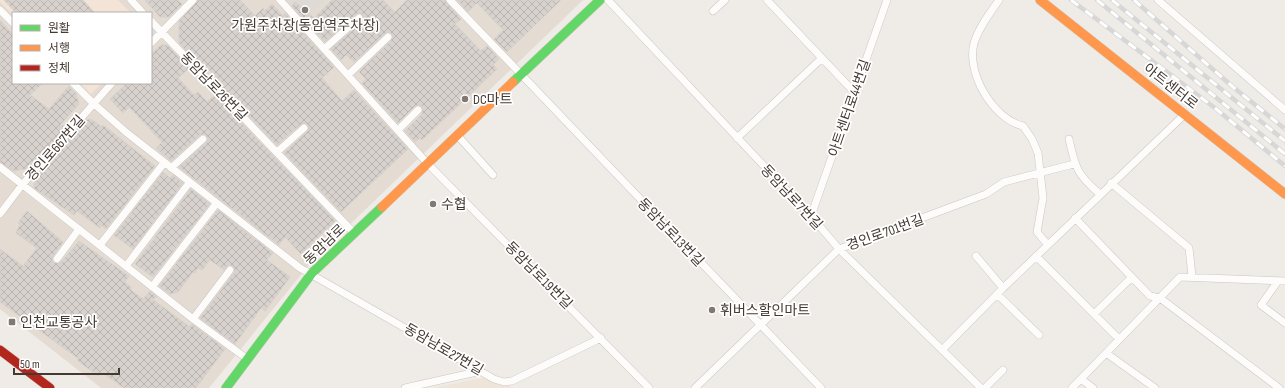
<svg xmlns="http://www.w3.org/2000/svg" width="1285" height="388" font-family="'Sofia Sans Condensed','Noto Sans KR',sans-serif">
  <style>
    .residential { fill: #e4dcd3; fill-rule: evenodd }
    .commercial { fill: #f4e3d7 }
    .education { fill: #eee4d7 }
    .parking { fill: #dedad6 }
    .building { fill: url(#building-cross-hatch); stroke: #d7d1cc }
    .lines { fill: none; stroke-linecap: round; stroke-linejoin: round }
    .lane-casing { stroke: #cbc7c2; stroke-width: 8 }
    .fast-casing { stroke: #d0c8bd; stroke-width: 10 }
    .slow-casing { stroke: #d0c8bd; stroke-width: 10 }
    .jam-casing { stroke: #d0c8bd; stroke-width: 10 }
    .lane { stroke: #fdfcfb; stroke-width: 7 }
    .fast { stroke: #63d668; stroke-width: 9 }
    .slow { stroke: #ff974d; stroke-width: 9 }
    .jam { stroke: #b3261e; stroke-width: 9 }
    .rail-casing { stroke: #d8d7d7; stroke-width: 4.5 }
    .rail { stroke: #fff; stroke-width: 3; stroke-dasharray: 9; stroke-linecap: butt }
    .poi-dot { fill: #807871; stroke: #fff; stroke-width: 1.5 }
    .labels { text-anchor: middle; stroke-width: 3.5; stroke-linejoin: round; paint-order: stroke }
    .poi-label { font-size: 14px; fill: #453a32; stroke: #fff; text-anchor: start }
    .street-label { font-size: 14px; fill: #453a32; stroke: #fff }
  </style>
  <defs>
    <pattern id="building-cross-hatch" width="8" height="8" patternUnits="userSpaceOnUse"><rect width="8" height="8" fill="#d7d2cd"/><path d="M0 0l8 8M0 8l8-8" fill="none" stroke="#bab5b0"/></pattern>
  </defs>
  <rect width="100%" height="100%" fill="#efebe6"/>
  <path class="residential" d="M 0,0 L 583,0 L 313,260 L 209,388 L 101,388 L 0,309 ZM 13,13 L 151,13 L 151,83 L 13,83 Z"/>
  <path class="commercial" d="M 0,0 L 118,0 L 131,13 L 13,13 L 13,15 L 0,2 Z
    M 80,83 L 102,83 L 91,94 Z"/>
  <path class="education" d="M 483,378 L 513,388 L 432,388 Z"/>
  <path class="parking" d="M 286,0 L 325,0 L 304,19 Z"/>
  <path class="building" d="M 4,0 L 83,0 L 95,13 L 16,13 Z
    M 145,0 L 178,0 L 182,4 L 169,17 L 160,17 Z
    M 198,0 L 240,0 L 255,16 L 263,8 L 265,11 L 272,4 L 283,16 L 285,13 L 334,67 L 322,78 L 342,101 L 354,90 L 408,149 L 341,212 L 284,153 L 308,131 L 309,127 L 307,124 L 301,124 L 277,145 L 222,88 L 225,86 L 198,59 L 196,61 L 179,43 L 179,21 Z
    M 332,0 L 383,0 L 395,12 L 407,0 L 445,0 L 461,19 L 455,24 L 481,51 L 487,46 L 499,59 L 493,65 L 497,69 L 422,140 L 420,138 L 415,142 L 405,131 L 422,114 L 422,107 L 419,105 L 415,106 L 398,123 L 362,83 L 366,79 L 359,72 L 391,41 L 392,34 L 389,32 L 385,33 L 354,62 L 346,55 L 341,60 L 331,49 L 362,22 L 364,17 L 362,14 L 356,14 L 325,42 L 292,6 L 295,2 L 314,18 Z
    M 457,0 L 561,0 L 507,52 L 494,39 L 503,30 L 477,3 L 468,12 Z
    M 0,20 L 13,35 L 13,83 L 43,83 L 30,95 L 49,109 L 69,86 L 77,94 L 76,95 L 79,104 L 59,126 L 69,124 L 31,168 L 13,171 L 0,162 Z
    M 161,45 L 167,45 L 189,68 L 178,78 L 194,95 L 198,92 L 207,102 L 215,95 L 334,219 L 335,221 L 301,254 L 285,237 L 279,245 L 179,167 L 207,142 L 208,138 L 206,135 L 200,135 L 171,161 L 156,148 L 162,142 L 129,107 L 123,113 L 110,99 L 127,83 L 151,83 L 151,54 Z
    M 91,119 L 102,127 L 103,125 L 155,166 L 106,229 L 101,225 L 100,228 L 77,211 L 74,215 L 34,188 L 36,177 L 86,120 Z
    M 163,172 L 170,178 L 173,175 L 183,183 L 133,249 L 114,235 Z
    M 191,189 L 210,204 L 153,277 L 135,264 Z
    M 218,210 L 273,253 L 267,260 L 290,277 L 265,311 L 261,308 L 235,344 L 200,318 L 234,273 L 233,266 L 228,265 L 224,270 L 210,260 L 202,270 L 198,268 L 195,273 L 193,272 L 178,292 L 170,294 L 159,286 Z
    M 27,211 L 63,242 L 53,256 L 52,261 L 54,263 L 61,262 L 79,241 L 129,276 L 125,282 L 131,287 L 131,290 L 143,299 L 150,291 L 157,297 L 152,299 L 190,327 L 192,324 L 225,349 L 196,388 L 124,388 L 101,372 L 98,376 L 77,360 L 79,359 L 0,302 L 0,249 L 23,266 L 37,248 L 16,233 L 20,224 L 18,223 Z"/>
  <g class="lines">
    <defs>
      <path id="lane" d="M 131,0 L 143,13
        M 280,0 L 428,164 L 649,388
        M 450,0 L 821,388
        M 608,0 L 811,216 L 839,249 L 981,388
        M 767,0 L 855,93
        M 999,0 C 990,13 979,27 974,43 C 966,73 993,119 1023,126 L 1032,139 L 1038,153 L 1043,198 L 1037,232 L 1048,245
        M 1158,0 L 1285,110
        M 0,10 L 13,23
        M 713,11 L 725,0
        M 151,21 L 353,232
        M 151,43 L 193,0
        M 324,49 L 359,18
        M 348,75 L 388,37
        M 73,83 L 93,103 L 127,133 L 300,268 L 494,379 L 504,382 L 512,381 L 601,338
        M 398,130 L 418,110
        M 458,136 L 493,175
        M 737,138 L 822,58
        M 1069,139 C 1075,167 1077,175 1100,194
        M 277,152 L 304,128
        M 0,167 L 193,319 L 246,358
        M 171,168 L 203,139
        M 1111,183 L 1189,248 L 1192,276
        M 0,214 L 22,185 L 112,83
        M 811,216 L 887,0
        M 1075,218 L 1150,296 L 1160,298 L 1279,388
        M 100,245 L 164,163
        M 976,256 L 1003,288
        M 1036,256 L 1119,339
        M 57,259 L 79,229
        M 126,266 L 189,183
        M 1278,281 L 1261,305 L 1285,323
        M 152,287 L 216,204
        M 997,294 L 1039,335
        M 1094,314 L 1132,277
        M 193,319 L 230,270
        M 942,350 L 1003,288 L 1184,115
        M 1106,353 L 1155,388
        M 1081,379 L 1093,388
        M 405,388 L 481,371
        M 695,388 L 839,249 L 986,194 L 1004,182 L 1074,164
        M 985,388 L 1003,370
        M 1072,388 L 1180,277 L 1285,281"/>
      <path id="fast" d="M 513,82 L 600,0
        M 226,388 L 312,273 L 382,207"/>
      <path id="slow" d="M 1040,0 L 1285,194
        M 382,207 L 513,82"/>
      <path id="jam" d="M 0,350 L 50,388"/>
    </defs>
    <use href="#lane" class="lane-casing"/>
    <use href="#fast" class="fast-casing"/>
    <use href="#slow" class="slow-casing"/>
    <use href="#jam" class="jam-casing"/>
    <use href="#lane" class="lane"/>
    <use href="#fast" class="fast"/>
    <use href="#slow" class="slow"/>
    <use href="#jam" class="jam"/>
    <defs>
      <path id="rail" d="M 1071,0 L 1215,108 L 1285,166
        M 1097,0 L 1285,154
        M 1112,0 L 1285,141
        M 1134,0 L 1233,87 L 1285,129"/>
    </defs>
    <use href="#rail" class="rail-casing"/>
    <use href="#rail" class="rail"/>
  </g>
  <g class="poi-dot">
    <circle cx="305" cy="10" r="4"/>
    <circle cx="465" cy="99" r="4"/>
    <circle cx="433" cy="204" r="4"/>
    <circle cx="712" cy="310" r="4"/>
    <rect x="8" y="318" width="8" height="8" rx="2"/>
  </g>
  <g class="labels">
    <g class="poi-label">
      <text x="305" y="30" text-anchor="middle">가원주차장(동암역주차장)</text>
      <text x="473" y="104">DC마트</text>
      <text x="441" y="209">수협</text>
      <text x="720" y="315">휘버스할인마트</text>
      <text x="20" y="327">인천교통공사</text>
    </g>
    <g class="street-label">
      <text transform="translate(214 86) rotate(46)" y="5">동암남로26번길</text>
      <text transform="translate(1171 86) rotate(38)" y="5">아트센터로</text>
      <text transform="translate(849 108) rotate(-71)" y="5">아트센터로44번길</text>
      <text transform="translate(55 148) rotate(-49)" y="5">경인로667번길</text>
      <text transform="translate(792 197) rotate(47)" y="5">동암남로7번길</text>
      <text transform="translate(671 232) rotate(46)" y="5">동암남로13번길</text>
      <text transform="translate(885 232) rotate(-20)" y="5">경인로701번길</text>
      <text transform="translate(324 244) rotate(-44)" y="5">동암남로</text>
      <text transform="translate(539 275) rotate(45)" y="5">동암남로19번길</text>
      <text transform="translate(444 349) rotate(30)" y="5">동암남로27번길</text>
    </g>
  </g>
  <rect x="12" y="12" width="140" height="72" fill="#ffffff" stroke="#b5b0ad"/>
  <rect x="20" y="25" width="20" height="6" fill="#63d668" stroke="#b5b0ad"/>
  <text x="48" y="32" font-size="12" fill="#453a32">원활</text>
  <rect x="20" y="45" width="20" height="6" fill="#ff974d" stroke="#b5b0ad"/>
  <text x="48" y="52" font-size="12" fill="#453a32">서행</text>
  <rect x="20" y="65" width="20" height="6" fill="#b3261e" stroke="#b5b0ad"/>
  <text x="48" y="72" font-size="12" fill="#453a32">정체</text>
  <path d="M14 368v6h105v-6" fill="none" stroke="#453a32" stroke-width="2"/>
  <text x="20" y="368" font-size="12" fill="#453a32" stroke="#ffffff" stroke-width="3" paint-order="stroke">50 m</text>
</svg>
